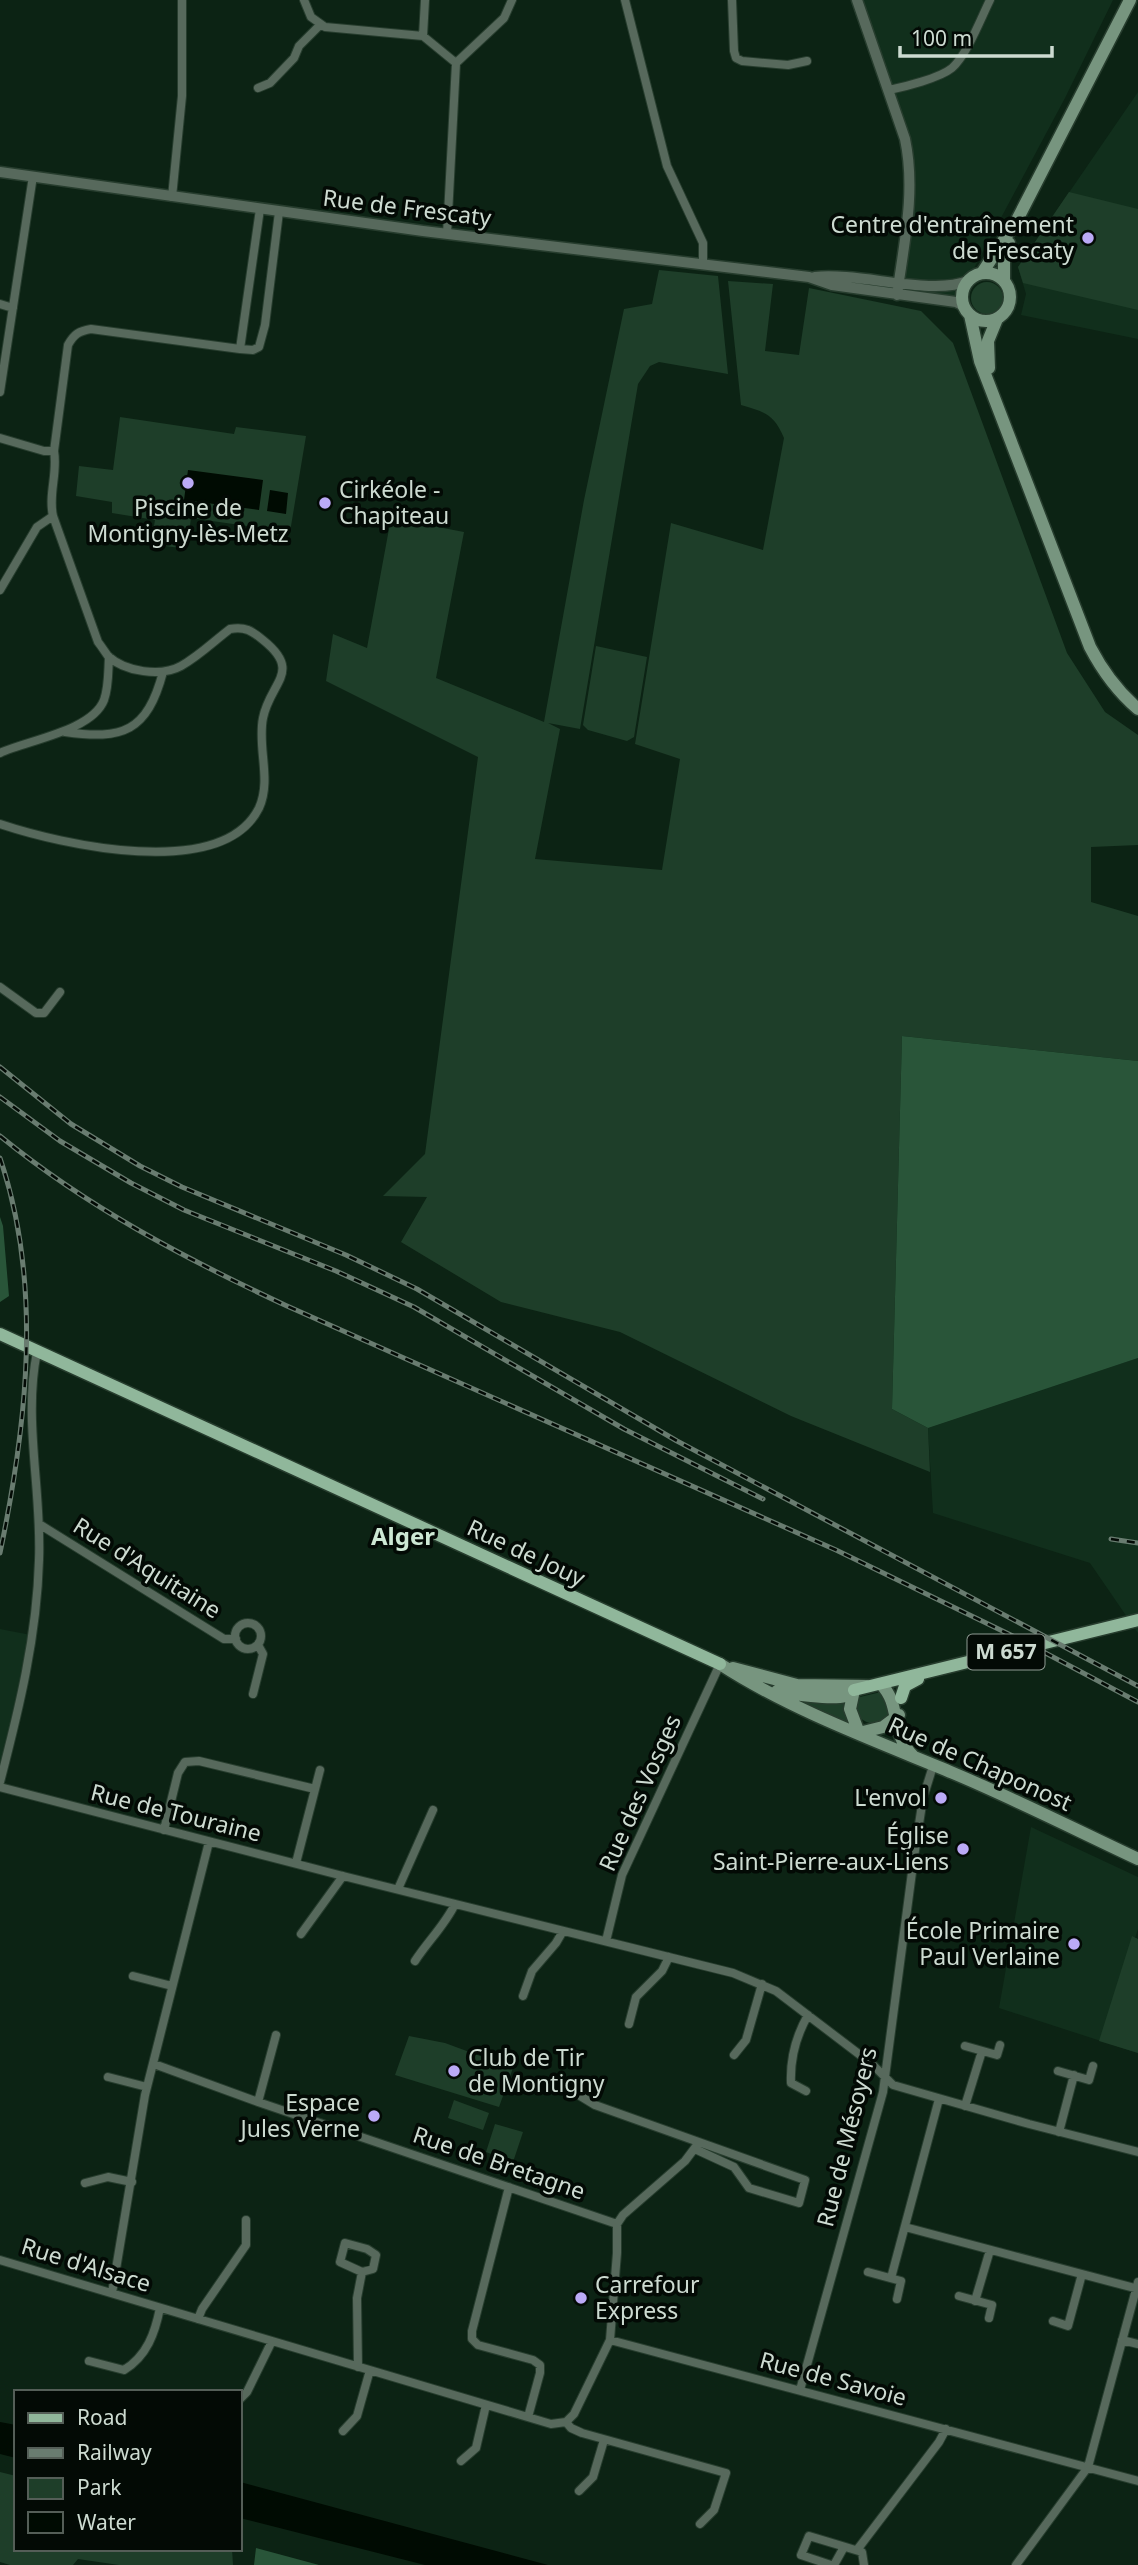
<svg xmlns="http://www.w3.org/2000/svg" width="1138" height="2565" font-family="'Noto Sans',sans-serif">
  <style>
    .built { fill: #112f1c }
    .green { fill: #1e3e29 }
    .forest { fill: #295539 }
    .water { fill: #000b02 }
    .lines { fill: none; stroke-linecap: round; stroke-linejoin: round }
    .minor-casing { stroke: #273d2e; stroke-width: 10 }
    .tertiary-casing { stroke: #273d2e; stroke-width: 13 }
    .secondary-casing { stroke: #273d2e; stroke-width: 15 }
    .primary-casing { stroke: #273d2e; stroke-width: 15 }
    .minor { stroke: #57695c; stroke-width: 8 }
    .tertiary { stroke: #57695c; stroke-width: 10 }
    .secondary { stroke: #77957f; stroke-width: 12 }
    .primary { stroke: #90b79b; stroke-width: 12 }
    .rail-casing { stroke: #697c70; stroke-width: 5 }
    .rail { stroke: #030a05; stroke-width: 2.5; stroke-dasharray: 8; stroke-linecap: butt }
    .poi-dot { fill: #bbaaf6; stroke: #030a05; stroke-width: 2.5 }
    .labels { text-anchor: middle; stroke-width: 7; stroke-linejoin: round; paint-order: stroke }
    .shield { fill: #030a05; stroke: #909c94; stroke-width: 2 }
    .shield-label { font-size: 21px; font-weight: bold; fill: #cddbd1 }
    .street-label { font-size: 23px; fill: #cddbd1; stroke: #030a05 }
    .poi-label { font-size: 23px; fill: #cddbd1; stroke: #030a05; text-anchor: end }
    .neighbourhood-label { font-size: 24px; font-weight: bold; fill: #cde8d4; stroke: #030a05 }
  </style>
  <rect width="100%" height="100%" fill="#0c2314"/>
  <path class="built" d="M 857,0 L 1113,0 L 1065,98 L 964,287 L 962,300 L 897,295 L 909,159 Z
    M 1138,92 L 1138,339 L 1021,315 L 1026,294 L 1018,267 Z
    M 1138,1358 L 1138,1633 L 1090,1563 L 933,1513 L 928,1428 Z
    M 0,1629 L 31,1635 L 0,1782 Z
    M 1031,1827 L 1138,1877 L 1138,1929 L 1135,1938 L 1138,1939 L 1138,2053 L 999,2008 Z"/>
  <path class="green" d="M 1069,192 L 1138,209 L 1138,310 L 1023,283 L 1018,267 Z
    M 659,270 L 718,276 L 728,374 L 659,362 L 650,366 L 638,384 L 580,729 L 548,723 L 560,729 L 535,859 L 662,870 L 680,759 L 635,744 L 671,523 L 763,550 L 784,438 C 774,414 765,412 741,405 L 728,281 L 773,284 L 765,351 L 799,355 L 809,288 L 921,311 L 953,343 L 1067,653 L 1105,712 L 1138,735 L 1138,845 L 1091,847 L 1091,902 L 1138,916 L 1138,1061 L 902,1036 L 892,1409 L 928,1428 L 930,1472 L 791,1416 L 620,1332 L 501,1302 L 401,1242 L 427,1197 L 383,1196 L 425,1154 L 478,757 L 326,681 L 333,634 L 367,648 L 391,518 L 464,532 L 436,678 L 544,722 L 584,500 L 624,309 L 652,304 Z
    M971 298a16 16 0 1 1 32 0a16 16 0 1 1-32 0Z
    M 120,417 L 234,434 L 236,427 L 306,436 L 290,532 L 191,518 L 187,549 L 151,544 L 155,520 L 112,513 L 112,502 L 76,496 L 79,466 L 113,470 Z
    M 596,646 L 647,657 L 634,737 L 627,741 L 588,730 L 583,725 Z
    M 881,1692 L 890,1713 C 881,1725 870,1727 859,1717 L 856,1700 L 860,1697 Z
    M 787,1697 L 846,1699 L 845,1711 L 851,1726 Z
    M 1132,1936 L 1138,1939 L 1138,2053 L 1099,2041 Z
    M 409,2036 L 445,2043 L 513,2068 L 499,2107 L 395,2075 Z
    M 454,2100 L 489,2113 L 483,2130 L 448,2118 Z
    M 495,2124 L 523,2132 L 513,2162 L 486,2152 Z
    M 0,2472 L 16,2476 L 16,2549 L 232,2549 L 233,2565 L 119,2565 L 78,2559 L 73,2565 L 10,2565 L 0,2562 Z"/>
  <path class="forest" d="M 902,1036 L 1138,1061 L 1138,1358 L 928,1428 L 892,1409 Z
    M 0,1217 L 3,1226 L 9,1296 L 0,1302 Z
    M 256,2548 L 319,2565 L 254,2565 Z"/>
  <path class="water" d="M 188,470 L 263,480 L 259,510 L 184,500 Z
    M 270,490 L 288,493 L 286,514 L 267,511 Z
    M 0,2422 L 16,2425 L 16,2458 L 0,2454 Z
    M 240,2482 L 548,2565 L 425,2565 L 240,2518 Z"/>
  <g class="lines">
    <defs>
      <path id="minor" d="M 304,0 L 311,17 L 325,27 L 423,36 L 456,63
        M 625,0 L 667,166 L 703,243 L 703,265
        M 732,0 L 734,51 L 736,58 L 742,61 L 788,65 L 807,61
        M 423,36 L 425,0
        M 258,88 L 270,83 L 294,58 L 299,46 L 320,25
        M 889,90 C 904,87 940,78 952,68 C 967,55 981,18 990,0
        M 172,197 L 182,96 L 182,0
        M 260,209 L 240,349 L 253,350 L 259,347 L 265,325 L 279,212
        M 447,234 L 456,63 L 504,18 L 512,0
        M 0,304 L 13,308
        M 0,392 L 33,176
        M 0,438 L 44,451 L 54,451
        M 53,516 C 48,494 58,473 54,451 L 68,345 C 74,334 79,331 91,329 L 240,349
        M 0,590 L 37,527 L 53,516 L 98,642 C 102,647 105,652 108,656 C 125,672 161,677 181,666 C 199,656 214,641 230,629 C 245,626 252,631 263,640 C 303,672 270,682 263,718 C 257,747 272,780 259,808 C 222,882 60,844 0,824
        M 65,732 C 123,740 147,732 163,672
        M 0,753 C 28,740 92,731 104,700 C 109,686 108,671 109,657
        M 0,987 L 36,1013 L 44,1013 L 60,992
        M 39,1524 L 224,1639 L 236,1639
        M235 1636a13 13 0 1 1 26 0a13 13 0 1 1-26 0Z
        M 253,1694 L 263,1654 L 258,1645
        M 0,1782 C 19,1709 37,1636 39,1560 C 42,1491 23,1420 37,1352
        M 0,1787 L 343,1876 L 733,1973 L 776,1991 L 872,2064 L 893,2085 L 1029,2124 L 1138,2152
        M 164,1830 L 178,1773 L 185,1762 L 199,1761 L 315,1789
        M 296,1863 L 320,1770
        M 398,1889 L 433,1810
        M 301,1934 L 343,1876
        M 606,1941 L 622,1875 L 720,1664
        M 415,1961 C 428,1941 445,1925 455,1904
        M 133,1976 L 172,1986
        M 523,1996 L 532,1971 L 556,1943 L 563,1931
        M 629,2024 L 636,1997 L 662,1971 L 669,1957
        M 965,2046 L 997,2055 L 1000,2045
        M 734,2055 L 746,2040 L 762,1984
        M 154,2064 L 258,2102 L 617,2224 L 617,2253 L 610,2340
        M 1058,2071 L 1089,2080 L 1093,2066
        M 108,2077 L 147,2087
        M 566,2082 L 577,2094 L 595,2105 L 805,2180 L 799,2203 L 749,2188 L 734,2167 L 695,2149
        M 806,2091 L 791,2083 C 790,2059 796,2036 808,2015
        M 258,2102 L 276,2035
        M 965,2106 L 982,2051
        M 1059,2132 L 1074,2075
        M 85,2183 L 108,2177 L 132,2182
        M 509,2187 L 472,2331 L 472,2339 L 478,2345 L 533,2360 L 540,2365 L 540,2373 L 528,2417
        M 617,2224 L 623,2215 L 685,2161 L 697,2145
        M 905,2227 L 1138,2289
        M 345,2243 L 367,2249 L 376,2255 L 373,2269 L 362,2272 L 340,2262 Z
        M 0,2260 L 551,2424 L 566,2422
        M 868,2272 L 901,2281 L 897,2299
        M 891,2278 L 939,2099
        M 112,2293 L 145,2095 L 209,1842
        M 959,2296 L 992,2305 L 989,2318
        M 975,2301 L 990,2250
        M 198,2319 L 202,2309 L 246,2245 L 246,2220
        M 1053,2321 L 1068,2326 L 1082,2274
        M 1122,2340 L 1138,2344
        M 89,2361 L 124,2370 C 147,2356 155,2333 160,2308
        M 358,2367 L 357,2298 L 362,2272
        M 800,2390 L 883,2092 L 914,1857 L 923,1798 L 933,1766
        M 240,2399 L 247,2392 L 272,2341
        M 566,2422 L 574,2414 L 610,2340 L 1138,2481
        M 566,2422 L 571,2428 L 582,2433 L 726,2473 L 714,2510 L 700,2524
        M 343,2431 L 357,2416 L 370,2370
        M 461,2461 L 476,2448 L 486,2405
        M 579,2491 L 593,2477 L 604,2440
        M 857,2550 L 939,2442 L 946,2429
        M 831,2565 L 801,2555 L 809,2536 L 862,2552 L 864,2565
        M 834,2565 L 844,2547
        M 1016,2565 L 1088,2467 L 1138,2282"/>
      <path id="tertiary" d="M 857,0 L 905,139 C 916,191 904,243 897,295
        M 0,172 L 423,231 L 809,277 L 832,285 L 956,302 L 964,306
        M 815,277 C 859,272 931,296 968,281"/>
      <path id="secondary" d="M962 297a24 24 0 1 1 48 0a24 24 0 1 1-48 0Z
        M 982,273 L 1017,220 L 1130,0
        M 1004,280 L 1004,262 L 1009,243
        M 970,315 L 980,361 L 1090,647 C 1103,672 1117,691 1138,709
        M 989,368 L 988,341 L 997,319
        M 720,1664 C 789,1709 876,1741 953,1773 C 1015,1799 1076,1830 1138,1859
        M 733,1668 L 797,1685 L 867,1686
        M 881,1684 C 902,1706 889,1731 913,1756
        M 854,1690 L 850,1709 L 859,1733
        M 777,1691 C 791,1694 832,1700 845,1696 C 847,1696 853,1691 854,1690
        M 859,1733 L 883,1727 L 899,1715"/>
      <path id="primary" d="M 0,1334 L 720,1664
        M 854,1690 L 1138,1620
        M 901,1698 L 905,1686 L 918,1679"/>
    </defs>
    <use href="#minor" class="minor-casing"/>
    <use href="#tertiary" class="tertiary-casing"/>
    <use href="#secondary" class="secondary-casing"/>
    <use href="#primary" class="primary-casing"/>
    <use href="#minor" class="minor"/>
    <use href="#tertiary" class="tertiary"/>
    <use href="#secondary" class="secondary"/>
    <use href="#primary" class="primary"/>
    <defs>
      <path id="rail" d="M 0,1067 L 71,1124 L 140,1166 L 182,1187 L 346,1255 L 417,1289 L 677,1441 L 1138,1686
        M 0,1097 L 60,1141 L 131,1183 L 184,1210 L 336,1271 L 414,1307 L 624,1429 L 763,1499
        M 0,1136 C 87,1207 186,1259 287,1306 L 836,1550 L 1019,1639 L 1138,1702
        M 0,1158 C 43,1285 27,1424 0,1553
        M 1111,1539 L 1138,1543"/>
    </defs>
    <use href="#rail" class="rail-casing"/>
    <use href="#rail" class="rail"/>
  </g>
  <g class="poi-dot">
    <circle cx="1088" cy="238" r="7"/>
    <circle cx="188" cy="483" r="7"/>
    <circle cx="325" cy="503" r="7"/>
    <circle cx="941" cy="1798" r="7"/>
    <circle cx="963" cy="1849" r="7"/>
    <circle cx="1074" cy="1944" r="7"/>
    <circle cx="454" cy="2071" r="7"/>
    <circle cx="374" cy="2116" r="7"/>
    <circle cx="581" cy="2298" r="7"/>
  </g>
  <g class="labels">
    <rect class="shield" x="967.5" y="1634.5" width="77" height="35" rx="5"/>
    <g class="shield-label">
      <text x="1006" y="1659">M 657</text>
    </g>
    <g class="street-label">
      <text transform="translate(407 208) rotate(7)" y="8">Rue de Frescaty</text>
      <text transform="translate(526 1553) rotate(25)" y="8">Rue de Jouy</text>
      <text transform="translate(147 1568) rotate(32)" y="8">Rue d'Aquitaine</text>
      <text transform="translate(980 1764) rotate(24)" y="8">Rue de Chaponost</text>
      <text transform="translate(640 1793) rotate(-66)" y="8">Rue des Vosges</text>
      <text transform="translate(176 1813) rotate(14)" y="8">Rue de Touraine</text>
      <text transform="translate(847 2137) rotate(-76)" y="8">Rue de Mésoyers</text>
      <text transform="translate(499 2163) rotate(19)" y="8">Rue de Bretagne</text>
      <text transform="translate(86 2265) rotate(17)" y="8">Rue d'Alsace</text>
      <text transform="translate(833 2379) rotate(15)" y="8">Rue de Savoie</text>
    </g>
    <g class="poi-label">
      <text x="1074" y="233">Centre d'entraînement<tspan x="1074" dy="26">de Frescaty</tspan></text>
      <text x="339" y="498" text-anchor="start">Cirkéole -<tspan x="339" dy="26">Chapiteau</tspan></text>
      <text x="188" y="516" text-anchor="middle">Piscine de<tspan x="188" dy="26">Montigny-lès-Metz</tspan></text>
      <text x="927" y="1806">L'envol</text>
      <text x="949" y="1844">Église<tspan x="949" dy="26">Saint-Pierre-aux-Liens</tspan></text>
      <text x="1060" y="1939">École Primaire<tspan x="1060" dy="26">Paul Verlaine</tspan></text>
      <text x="468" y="2066" text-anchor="start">Club de Tir<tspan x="468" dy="26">de Montigny</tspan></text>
      <text x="360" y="2111">Espace<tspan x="360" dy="26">Jules Verne</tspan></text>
      <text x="595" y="2293" text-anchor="start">Carrefour<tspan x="595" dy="26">Express</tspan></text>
    </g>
    <g class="neighbourhood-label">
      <text x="403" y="1545">Alger</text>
    </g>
  </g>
  <rect x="14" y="2390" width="228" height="161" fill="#030a05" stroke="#545e57" stroke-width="2"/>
  <rect x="28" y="2413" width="35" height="10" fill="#90b79b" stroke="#545e57" stroke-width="2"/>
  <text x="77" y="2425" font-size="21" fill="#cddbd1">Road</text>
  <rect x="28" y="2448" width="35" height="10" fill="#697c70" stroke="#545e57" stroke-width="2"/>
  <text x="77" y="2460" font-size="21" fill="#cddbd1">Railway</text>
  <rect x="28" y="2478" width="35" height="21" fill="#1e3e29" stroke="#545e57" stroke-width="2"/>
  <text x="77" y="2495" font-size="21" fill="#cddbd1">Park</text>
  <rect x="28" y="2512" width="35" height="21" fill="#000b02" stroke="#545e57" stroke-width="2"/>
  <text x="77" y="2530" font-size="21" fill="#cddbd1">Water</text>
  <path d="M900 46v10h152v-10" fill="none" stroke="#cddbd1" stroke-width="3.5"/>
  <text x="911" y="46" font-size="21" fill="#cddbd1" stroke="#030a05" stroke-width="5" paint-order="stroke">100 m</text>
</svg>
